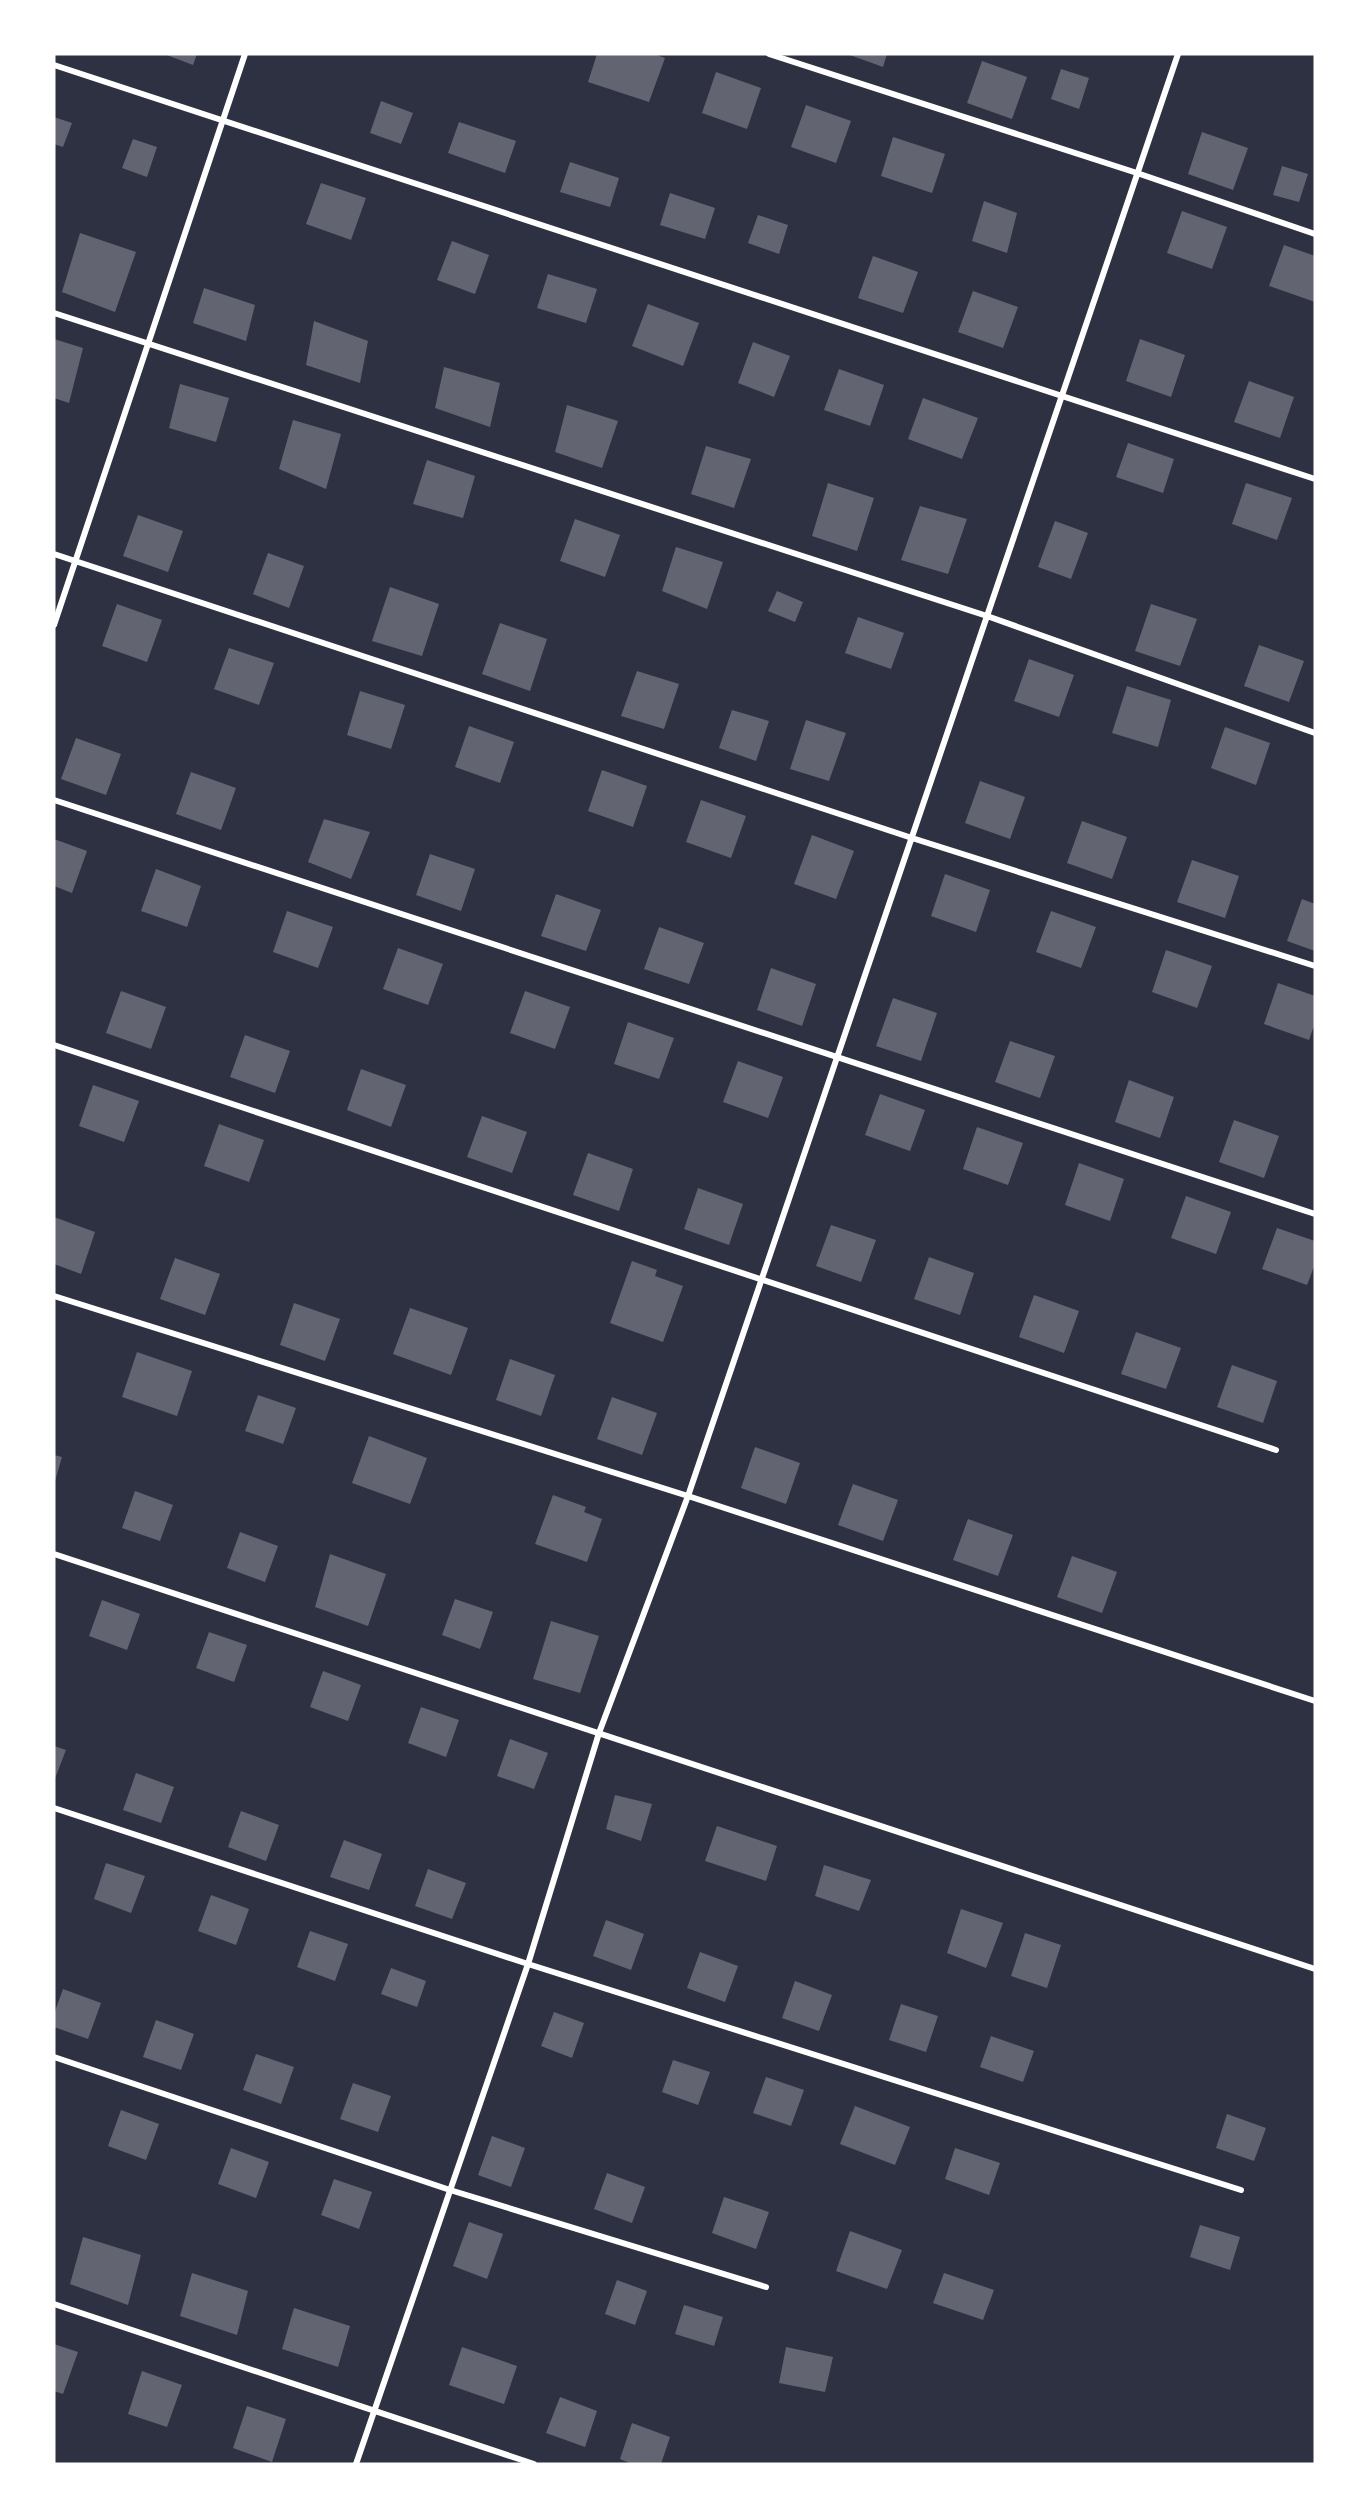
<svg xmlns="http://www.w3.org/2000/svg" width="1369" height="2518" font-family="Overpass,sans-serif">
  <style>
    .building { fill: #626471 }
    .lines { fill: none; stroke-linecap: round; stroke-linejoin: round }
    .minor { stroke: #fff; stroke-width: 6 }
  </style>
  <rect width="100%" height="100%" fill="#2d3142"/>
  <path class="building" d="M 164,54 L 197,54 L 193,65 Z
    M 597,54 L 654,54 L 665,58 L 649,102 L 588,82 Z
    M 847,54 L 887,54 L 883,67 Z
    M 982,61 L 1027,77 L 1012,119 L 967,103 Z
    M 1061,69 L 1089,78 L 1079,109 L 1051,99 Z
    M 716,72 L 761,88 L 747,129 L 702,113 Z
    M 381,101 L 413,113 L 401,144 L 370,133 Z
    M 806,105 L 851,121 L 836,163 L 791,147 Z
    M 54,117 L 72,123 L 63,147 L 54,144 Z
    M 459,122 L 516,141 L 505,173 L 448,153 Z
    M 1202,132 L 1248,148 L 1233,190 L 1188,174 Z
    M 893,137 L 945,154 L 932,193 L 881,176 Z
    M 133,139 L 157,147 L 147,177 L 122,168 Z
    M 570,162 L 619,178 L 610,207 L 560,192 Z
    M 1282,166 L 1308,174 L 1299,202 L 1273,195 Z
    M 321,183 L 366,198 L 351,240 L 306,224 Z
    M 670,193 L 715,208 L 705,239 L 660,225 Z
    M 984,201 L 1017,213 L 1007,253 L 972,241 Z
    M 1182,211 L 1227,227 L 1212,269 L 1167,253 Z
    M 758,215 L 788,225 L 779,254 L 748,243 Z
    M 80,233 L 136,252 L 115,312 L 62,292 Z
    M 452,241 L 489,255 L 475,294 L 437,280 Z
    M 1284,245 L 1315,256 L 1315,302 L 1269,286 Z
    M 873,256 L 918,272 L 903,313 L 858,298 Z
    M 548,274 L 597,289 L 586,323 L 537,308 Z
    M 204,288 L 255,305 L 246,341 L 193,323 Z
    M 973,291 L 1018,307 L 1003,348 L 958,332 Z
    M 648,304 L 699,323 L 683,366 L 632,346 Z
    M 314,321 L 368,341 L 360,383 L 306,365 Z
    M 54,339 L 83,348 L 69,403 L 54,398 Z
    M 1140,339 L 1185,355 L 1171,397 L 1126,381 Z
    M 753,342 L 790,356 L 774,397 L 738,383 Z
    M 444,367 L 500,383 L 490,427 L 435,408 Z
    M 839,369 L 884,385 L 870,426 L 824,410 Z
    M 1249,381 L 1294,397 L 1280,438 L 1234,422 Z
    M 180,384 L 229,398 L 216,442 L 169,428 Z
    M 923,398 L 978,418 L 962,459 L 908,439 Z
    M 567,405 L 618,421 L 602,468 L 555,452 Z
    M 293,420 L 341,434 L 326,489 L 279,469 Z
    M 1128,443 L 1174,459 L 1163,493 L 1116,477 Z
    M 706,446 L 751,459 L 734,508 L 691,494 Z
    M 427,460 L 475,476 L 463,518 L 413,504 Z
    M 828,483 L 874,498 L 857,551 L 812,536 Z
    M 1246,483 L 1292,498 L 1277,540 L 1232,524 Z
    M 920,506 L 967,519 L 948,574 L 901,560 Z
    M 138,515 L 183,531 L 168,572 L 123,556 Z
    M 575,519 L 620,535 L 605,577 L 560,561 Z
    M 1055,521 L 1088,533 L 1071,579 L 1038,567 Z
    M 676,547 L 723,562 L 707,609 L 662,591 Z
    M 268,553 L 304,566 L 289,608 L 253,594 Z
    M 390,587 L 439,604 L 422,656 L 372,641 Z
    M 777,591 L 803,602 L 795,622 L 768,611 Z
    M 117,604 L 162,620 L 147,662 L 102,646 Z
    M 1151,604 L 1197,619 L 1180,666 L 1135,651 Z
    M 858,617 L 904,633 L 891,669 L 845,653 Z
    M 500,623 L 547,639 L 530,691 L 482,674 Z
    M 1259,645 L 1304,661 L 1289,702 L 1244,686 Z
    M 229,648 L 274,663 L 259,705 L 214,689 Z
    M 1029,659 L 1074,675 L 1059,717 L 1014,701 Z
    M 637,671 L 679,684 L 664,729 L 621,716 Z
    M 1127,686 L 1171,700 L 1158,747 L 1112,733 Z
    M 360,691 L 405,705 L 391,749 L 347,735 Z
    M 732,710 L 769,721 L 756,761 L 719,748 Z
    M 806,720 L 846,733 L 829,781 L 790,769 Z
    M 469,726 L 514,742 L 500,783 L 455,767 Z
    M 1225,727 L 1270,743 L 1256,785 L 1211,768 Z
    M 76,738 L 121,754 L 106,795 L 61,779 Z
    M 602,770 L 647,786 L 633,827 L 588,811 Z
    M 191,772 L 236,788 L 221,830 L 176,814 Z
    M 980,781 L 1025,797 L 1010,839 L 965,823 Z
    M 701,800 L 746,816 L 731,858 L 686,842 Z
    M 324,819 L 370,832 L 351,879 L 308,862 Z
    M 1082,821 L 1127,837 L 1112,879 L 1067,863 Z
    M 812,835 L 854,851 L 836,899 L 794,884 Z
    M 54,839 L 87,851 L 72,893 L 54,886 Z
    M 430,854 L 475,869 L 461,911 L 416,895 Z
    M 1192,860 L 1239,876 L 1225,918 L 1177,902 Z
    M 156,869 L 201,886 L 187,927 L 141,911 Z
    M 945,874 L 990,890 L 976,932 L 931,916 Z
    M 556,894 L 601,910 L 586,951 L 541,936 Z
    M 1302,899 L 1315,904 L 1315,951 L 1287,941 Z
    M 287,911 L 333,927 L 318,968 L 273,952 Z
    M 1051,911 L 1096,927 L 1081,968 L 1036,952 Z
    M 659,927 L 704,943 L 689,984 L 644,969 Z
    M 398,948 L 443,964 L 428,1005 L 383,989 Z
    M 1166,950 L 1212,966 L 1197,1008 L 1152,992 Z
    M 771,968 L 816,984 L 802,1026 L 757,1010 Z
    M 1278,983 L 1315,996 L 1315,1023 L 1309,1040 L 1264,1024 Z
    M 121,991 L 166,1007 L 151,1049 L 106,1033 Z
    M 525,991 L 570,1007 L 555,1049 L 510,1033 Z
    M 893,998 L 937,1013 L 921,1061 L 876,1046 Z
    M 628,1022 L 674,1038 L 659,1079 L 614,1064 Z
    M 245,1035 L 290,1051 L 275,1093 L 230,1077 Z
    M 1010,1041 L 1055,1056 L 1040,1098 L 995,1082 Z
    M 738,1061 L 783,1077 L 768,1118 L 723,1102 Z
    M 361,1069 L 406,1085 L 391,1127 L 347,1110 Z
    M 1129,1080 L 1174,1097 L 1160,1138 L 1115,1122 Z
    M 93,1085 L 139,1101 L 124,1142 L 79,1126 Z
    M 880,1094 L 925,1110 L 910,1151 L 865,1135 Z
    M 482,1116 L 527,1132 L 512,1173 L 467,1157 Z
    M 1234,1120 L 1279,1136 L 1264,1178 L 1219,1162 Z
    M 219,1124 L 264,1140 L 249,1182 L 204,1166 Z
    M 977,1127 L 1023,1143 L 1008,1185 L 963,1169 Z
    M 588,1153 L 633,1169 L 619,1211 L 573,1195 Z
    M 1079,1163 L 1124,1179 L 1110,1221 L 1065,1205 Z
    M 698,1188 L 743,1204 L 729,1245 L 684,1229 Z
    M 1186,1196 L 1231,1212 L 1216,1254 L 1171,1238 Z
    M 54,1217 L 95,1232 L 81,1274 L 54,1264 Z
    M 831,1225 L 876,1240 L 861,1282 L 816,1266 Z
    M 1277,1228 L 1315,1241 L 1315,1264 L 1307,1285 L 1262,1269 Z
    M 929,1257 L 974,1273 L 960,1315 L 914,1299 Z
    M 175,1258 L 220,1274 L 205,1315 L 160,1299 Z
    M 632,1261 L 657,1270 L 655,1276 L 683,1286 L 663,1342 L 610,1323 Z
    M 1034,1295 L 1079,1311 L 1064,1353 L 1019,1337 Z
    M 294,1303 L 340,1319 L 325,1361 L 280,1345 Z
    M 410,1308 L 468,1328 L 451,1375 L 393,1354 Z
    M 1136,1332 L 1181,1348 L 1166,1389 L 1121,1374 Z
    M 137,1352 L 192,1371 L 177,1416 L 122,1397 Z
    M 510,1359 L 555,1375 L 541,1416 L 496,1400 Z
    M 1232,1365 L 1277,1381 L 1263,1423 L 1217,1407 Z
    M 258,1395 L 296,1408 L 283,1444 L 245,1431 Z
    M 612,1397 L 657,1413 L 642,1455 L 597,1439 Z
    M 369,1436 L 427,1458 L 410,1504 L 352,1483 Z
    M 755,1447 L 800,1463 L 786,1504 L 741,1488 Z
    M 54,1455 L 62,1457 L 55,1481 L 54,1480 Z
    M 853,1484 L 898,1500 L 883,1541 L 838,1525 Z
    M 135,1491 L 173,1505 L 160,1541 L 122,1528 Z
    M 553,1495 L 586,1507 L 584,1512 L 602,1519 L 587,1562 L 535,1544 Z
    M 968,1519 L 1013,1535 L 998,1576 L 953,1560 Z
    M 240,1532 L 278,1546 L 265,1582 L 227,1568 Z
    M 330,1554 L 386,1574 L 368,1626 L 315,1607 Z
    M 1072,1556 L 1117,1572 L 1102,1613 L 1057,1597 Z
    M 455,1599 L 493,1612 L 480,1649 L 442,1635 Z
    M 102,1600 L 140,1614 L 127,1650 L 89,1636 Z
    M 551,1621 L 599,1636 L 580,1693 L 533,1679 Z
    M 209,1632 L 247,1645 L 234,1682 L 196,1668 Z
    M 323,1671 L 361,1685 L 348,1721 L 310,1707 Z
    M 421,1707 L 459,1720 L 446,1757 L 408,1743 Z
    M 510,1739 L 548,1753 L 534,1789 L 497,1776 Z
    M 54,1746 L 66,1750 L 54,1781 Z
    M 136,1773 L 174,1787 L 161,1823 L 123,1810 Z
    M 615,1795 L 652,1804 L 641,1841 L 606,1829 Z
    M 241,1811 L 279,1825 L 266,1861 L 228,1847 Z
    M 717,1826 L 777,1846 L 766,1881 L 705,1861 Z
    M 344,1840 L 382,1854 L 369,1890 L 330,1877 Z
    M 106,1863 L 145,1876 L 131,1913 L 94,1899 Z
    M 824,1865 L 871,1880 L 859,1911 L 815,1896 Z
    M 428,1869 L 466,1883 L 452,1919 L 415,1906 Z
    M 211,1895 L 249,1909 L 236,1945 L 198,1931 Z
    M 961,1909 L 1003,1923 L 986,1968 L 947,1953 Z
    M 606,1920 L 644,1934 L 631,1970 L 593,1956 Z
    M 310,1931 L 348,1944 L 335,1981 L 297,1967 Z
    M 1025,1933 L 1061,1945 L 1047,1988 L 1011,1976 Z
    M 700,1952 L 738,1966 L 725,2002 L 687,1988 Z
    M 391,1968 L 426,1981 L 417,2007 L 381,1994 Z
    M 795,1981 L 832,1995 L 819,2031 L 782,2018 Z
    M 63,1989 L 101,2003 L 88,2039 L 54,2027 L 54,2014 Z
    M 901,2004 L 938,2016 L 926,2052 L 889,2040 Z
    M 554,2012 L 584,2023 L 572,2058 L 541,2046 Z
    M 156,2020 L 194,2034 L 181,2070 L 143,2057 Z
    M 991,2036 L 1034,2051 L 1023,2082 L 980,2067 Z
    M 256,2054 L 294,2067 L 281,2104 L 243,2090 Z
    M 673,2060 L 710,2072 L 698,2105 L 662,2092 Z
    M 766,2077 L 804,2090 L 791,2126 L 753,2113 Z
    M 353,2083 L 391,2096 L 378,2132 L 340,2119 Z
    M 855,2106 L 910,2127 L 895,2165 L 840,2144 Z
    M 121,2110 L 159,2124 L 146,2160 L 108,2146 Z
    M 1227,2114 L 1266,2128 L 1254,2161 L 1216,2148 Z
    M 492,2136 L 525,2148 L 511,2187 L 478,2175 Z
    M 231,2148 L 269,2162 L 256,2198 L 218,2184 Z
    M 955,2148 L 1000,2163 L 989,2195 L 945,2179 Z
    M 607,2173 L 645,2187 L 632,2223 L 594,2209 Z
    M 334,2179 L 372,2192 L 359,2229 L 321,2215 Z
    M 724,2197 L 769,2212 L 756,2249 L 712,2233 Z
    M 469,2222 L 503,2234 L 487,2279 L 453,2266 Z
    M 1200,2225 L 1240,2237 L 1230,2270 L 1190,2257 Z
    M 850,2231 L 902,2250 L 887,2289 L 836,2271 Z
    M 83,2237 L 141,2255 L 128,2305 L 70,2284 Z
    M 192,2273 L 248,2291 L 237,2335 L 180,2316 Z
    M 944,2273 L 994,2290 L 983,2320 L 933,2303 Z
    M 617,2280 L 647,2291 L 635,2325 L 605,2314 Z
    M 684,2305 L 723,2317 L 714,2346 L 675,2334 Z
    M 294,2308 L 350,2326 L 338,2367 L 282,2349 Z
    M 54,2344 L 78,2352 L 63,2394 L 54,2391 Z
    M 462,2347 L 517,2366 L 504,2404 L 449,2385 Z
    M 786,2347 L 833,2357 L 825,2392 L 779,2383 Z
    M 142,2371 L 182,2385 L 167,2427 L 128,2414 Z
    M 560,2397 L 597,2411 L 585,2447 L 546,2433 Z
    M 247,2406 L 286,2419 L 272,2462 L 233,2448 Z
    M 632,2423 L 670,2437 L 661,2464 L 632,2464 L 620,2459 Z"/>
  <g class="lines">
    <path class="minor" d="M 769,54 L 1137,173 L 1315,234
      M 54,65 L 1315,479
      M 54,313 L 987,616 L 1315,733
      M 54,554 L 912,838 L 1315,966
      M 54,625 L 245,54
      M 54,800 L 1315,1214
      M 54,1045 L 1276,1450
      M 54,1296 L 688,1496 L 1315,1701
      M 54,1554 L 1315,1969
      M 54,1808 L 528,1964 L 1241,2190
      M 54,2057 L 450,2190 L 766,2287
      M 54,2304 L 534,2464
      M 356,2464 L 528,1964 L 599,1733 L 688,1496 L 1178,54"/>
  </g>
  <rect width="1369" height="2518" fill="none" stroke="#ffffff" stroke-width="111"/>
</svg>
